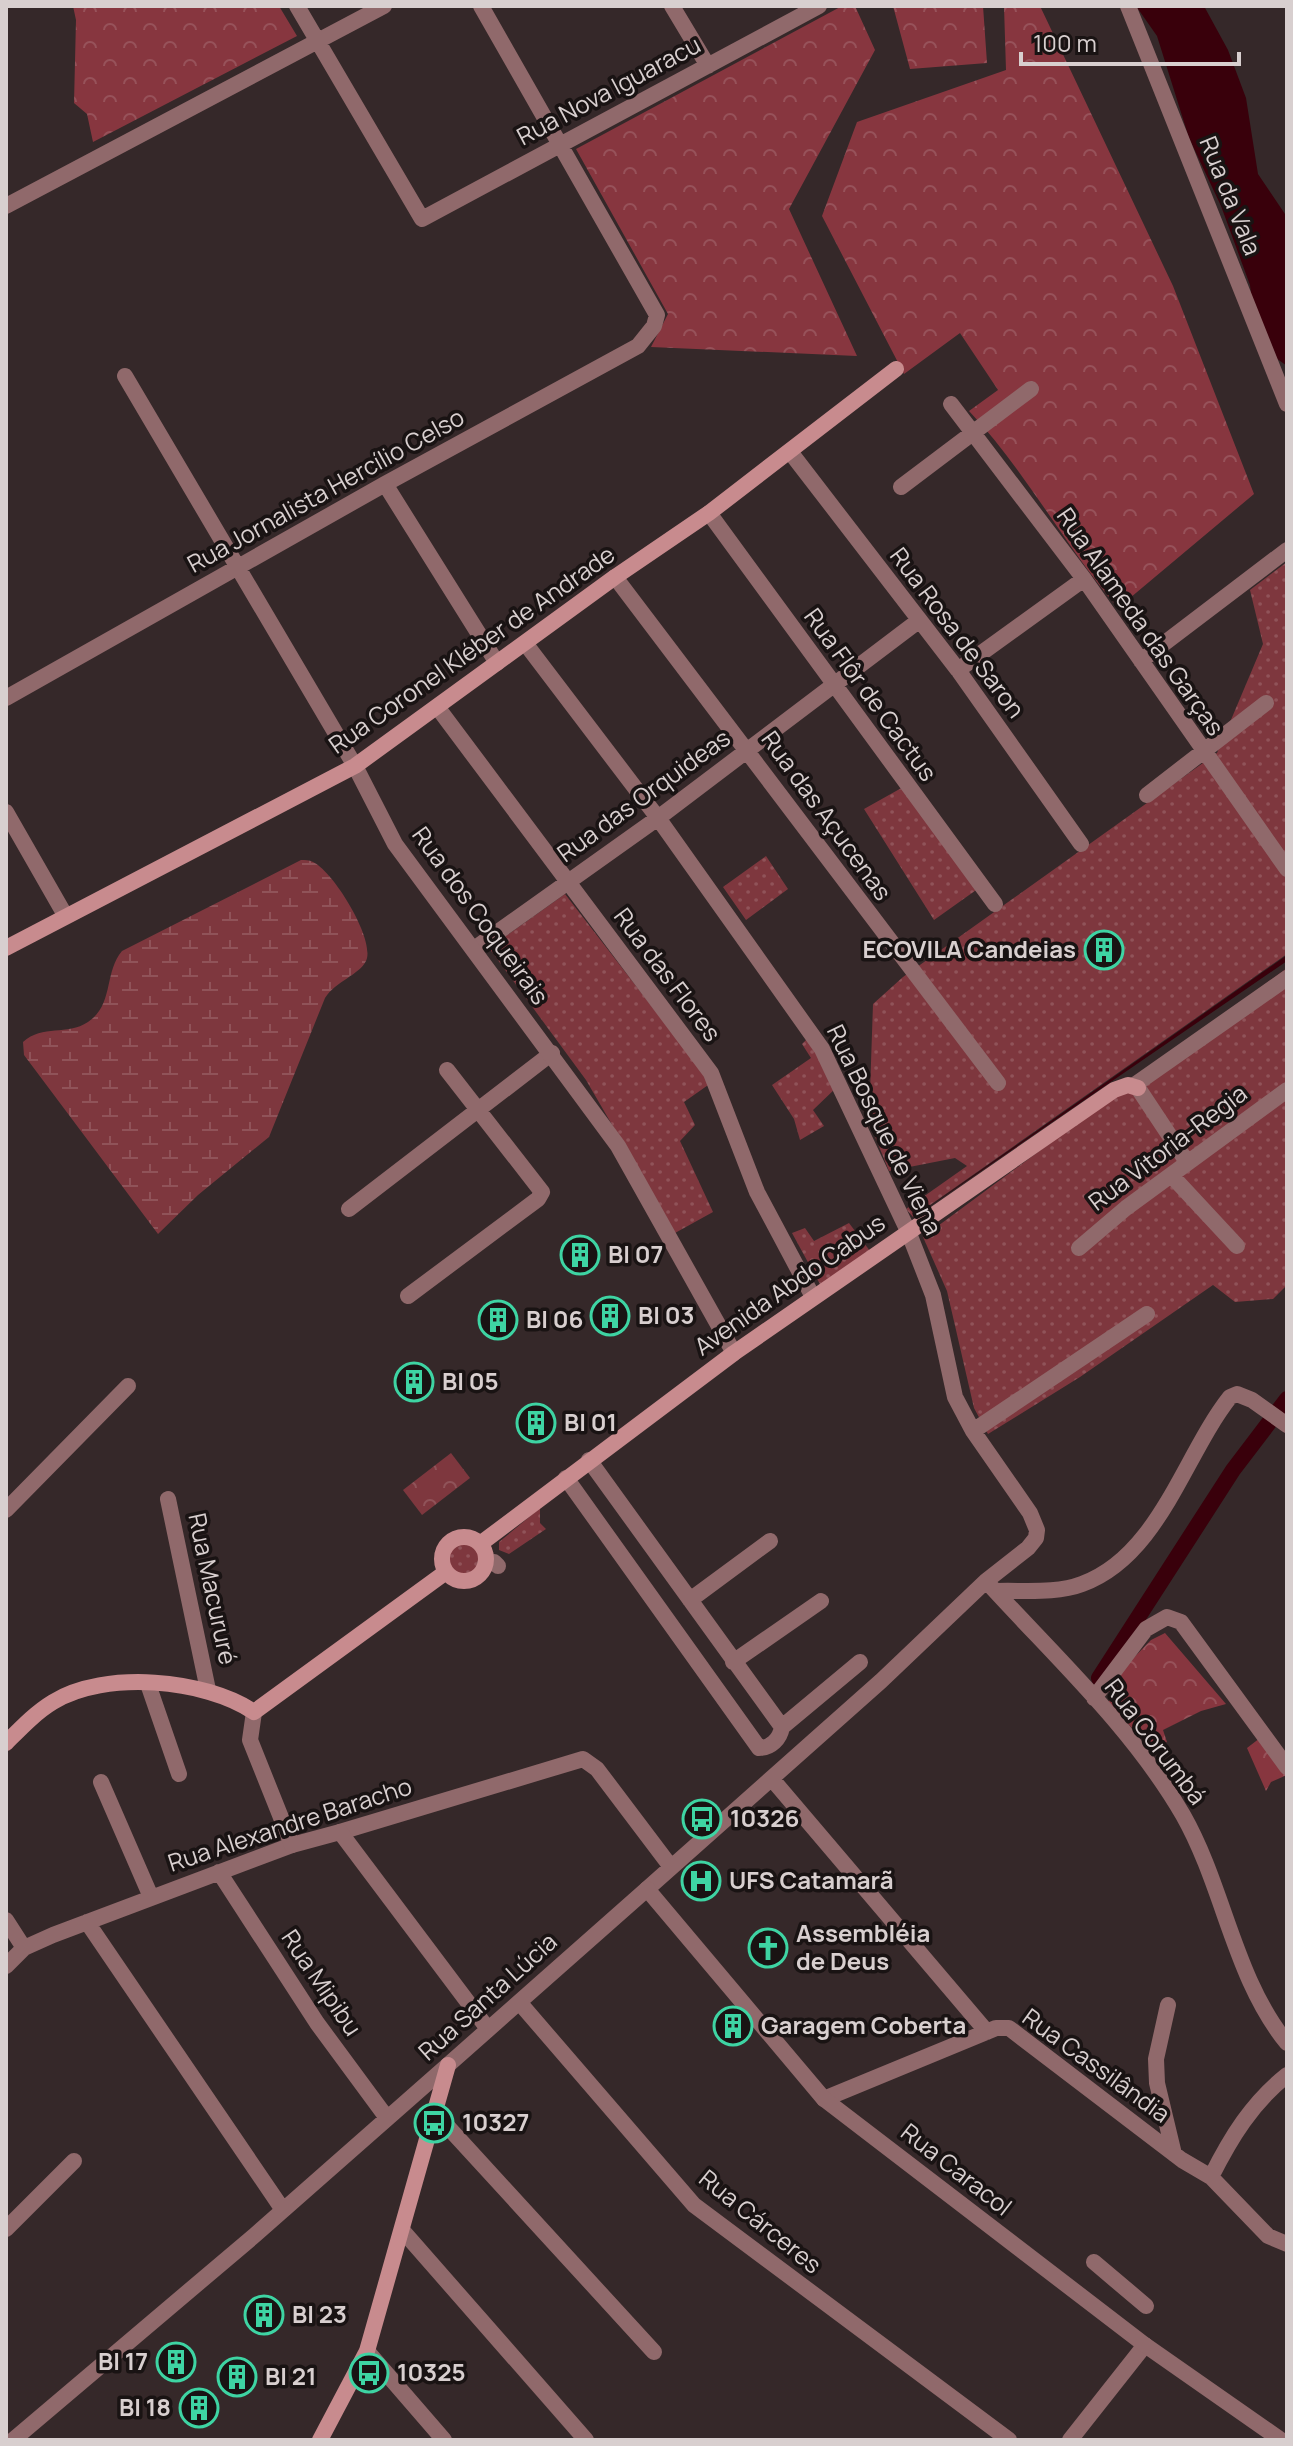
<svg xmlns="http://www.w3.org/2000/svg" width="1293" height="2446" font-family="Manrope,sans-serif">
  <style>
    .grass { fill: url(#grass-dots) }
    .forest { fill: url(#forest-crowns) }
    .wetland { fill: url(#wetland-marsh) }
    .park { fill: url(#park-crowns) }
    .water { fill: #39000b }
    .lines { fill: none; stroke-linecap: round; stroke-linejoin: round }
    .canal { stroke: #39000b; stroke-width: 16 }
    .minor { stroke: #90696b; stroke-width: 16 }
    .tertiary { stroke: #90696b; stroke-width: 16 }
    .secondary { stroke: #c88b8e; stroke-width: 16 }
    .labels { text-anchor: middle; stroke-width: 7; stroke-linejoin: round; paint-order: stroke }
    .street-label { font-size: 24px; fill: #d8cfcf; stroke: #191313 }
    .poi-label { font-size: 24px; font-weight: bold; fill: #d8cfcf; stroke: #191313; text-anchor: start }
  </style>
  <defs>
    <pattern id="grass-dots" width="8" height="8" patternUnits="userSpaceOnUse" patternTransform="scale(2)"><rect width="8" height="8" fill="#7e373e"/><path d="M2 2h.1M6 6h.1" fill="none" stroke="#905359" stroke-width="1.8" stroke-linecap="round"/></pattern>
    <pattern id="forest-crowns" width="20" height="18" patternUnits="userSpaceOnUse" patternTransform="scale(2)"><rect width="20" height="18" fill="#87363f"/><path d="M2 6a3 3 0 1 1 6 0M12 15a3 3 0 1 1 6 0" fill="none" stroke="#97525a"/></pattern>
    <pattern id="wetland-marsh" width="20" height="14" patternUnits="userSpaceOnUse" patternTransform="scale(2)"><rect width="20" height="14" fill="#7e373e"/><path d="M1 5h8M5 5V1M11 12h8M15 12V8" fill="none" stroke="#905359"/></pattern>
    <pattern id="park-crowns" width="20" height="18" patternUnits="userSpaceOnUse" patternTransform="scale(2)"><rect width="20" height="18" fill="#7e373e"/><path d="M2 6a3 3 0 1 1 6 0M12 15a3 3 0 1 1 6 0" fill="none" stroke="#905359"/></pattern>
  </defs>
  <rect width="100%" height="100%" fill="#352829"/>
  <path class="grass" d="M 1287,562 L 1287,954 L 913,1217 L 906,1209 L 967,1166 L 955,1158 L 889,1171 L 869,1122 L 873,1004 L 903,977 L 1217,753 L 1263,644 L 1250,590 Z
    M 905,786 L 979,888 L 934,920 L 864,809 Z
    M 766,856 L 788,889 L 746,920 L 723,887 Z
    M 565,894 L 711,1083 L 684,1102 L 695,1125 L 680,1141 L 713,1212 L 675,1233 L 586,1080 L 489,948 Z
    M 1287,968 L 1287,1285 L 1273,1299 L 1235,1302 L 1213,1285 L 1080,1377 L 988,1434 L 974,1408 L 947,1291 L 923,1237 Z
    M 811,1035 L 838,1086 L 813,1110 L 824,1126 L 800,1140 L 794,1119 L 772,1085 L 811,1058 L 802,1044 Z
    M 849,1223 L 870,1251 L 821,1286 L 792,1233 L 805,1228 L 814,1241 Z
    M 540,1508 L 540,1523 L 546,1529 L 509,1554 L 499,1550 L 499,1542 Z
    M447 1560a17 17 0 1 1 34 0a17 17 0 1 1-34 0Z"/>
  <path class="forest" d="M 73,6 L 279,6 L 297,36 L 93,142 L 87,114 L 74,103 L 76,20 Z
    M 842,6 L 855,6 L 875,50 L 789,209 L 857,356 L 651,347 L 668,314 L 576,149 Z
    M 893,6 L 983,6 L 987,63 L 910,69 Z
    M 1004,6 L 1040,6 L 1173,286 L 1254,494 L 1118,608 C 1064,545 1026,471 969,411 L 998,390 L 960,333 L 904,374 L 822,216 L 857,122 L 1006,70 Z
    M 1165,1633 L 1226,1704 L 1201,1711 L 1163,1730 L 1167,1742 L 1153,1749 L 1109,1705 L 1109,1683 L 1151,1640 Z
    M 1260,1738 L 1287,1768 L 1287,1775 L 1271,1782 L 1266,1791 L 1247,1748 Z"/>
  <path class="wetland" d="M 301,860 C 305,860 309,860 313,862 C 333,871 376,940 366,961 C 359,975 336,981 325,998 L 269,1137 L 198,1195 L 158,1234 L 24,1055 L 23,1042 C 43,1024 67,1036 88,1022 C 114,1005 104,972 122,951 Z"/>
  <path class="park" d="M 451,1453 L 470,1478 L 422,1515 L 403,1490 Z"/>
  <path class="water" d="M 1136,6 L 1204,6 L 1228,50 L 1246,98 L 1258,174 L 1287,217 L 1287,366 L 1276,358 L 1252,301 L 1250,285 L 1221,206 L 1189,138 L 1157,36 Z
    M 1287,955 L 1287,961 L 917,1215 Z"/>
  <g class="lines">
    <path class="canal" d="M 1099,1678 L 1233,1470 L 1287,1399"/>
    <path class="minor" d="M 297,6 L 422,219 L 819,6
      M 672,6 L 708,66
      M 1128,6 L 1287,404
      M 6,206 L 384,6
      M 125,376 L 355,766
      M 951,404 L 1084,579 L 1287,869
      M 791,453 L 958,670 L 1081,844
      M 385,484 L 497,663
      M 901,487 L 1031,389
      M 709,513 L 995,904
      M 615,577 L 998,1083
      M 525,643 L 658,818 L 822,1049 L 908,1231 L 933,1295 L 955,1397 L 973,1431 L 1030,1513 L 1037,1530 L 1036,1538 L 1028,1548 L 986,1581 L 881,1681 L 647,1889
      M 1141,661 L 1287,550
      M 958,670 L 1084,579
      M 6,698 L 385,484 L 638,346 L 654,326 L 657,315 L 481,6
      M 438,708 L 711,1073 L 757,1192 L 813,1297
      M 1147,795 L 1266,703
      M 6,812 L 65,915
      M 474,949 L 658,818 L 917,622
      M 1133,1086 L 1287,978
      M 1138,1088 L 1187,1162
      M 1171,1175 L 1237,1246
      M 349,1209 L 552,1053
      M 1079,1248 L 1126,1208 L 1287,1090
      M 408,1296 L 538,1199 L 542,1192 L 447,1070
      M 973,1431 L 1147,1314
      M 589,1460 L 782,1727
      M 566,1478 L 759,1748 C 771,1748 780,1739 782,1727 L 860,1662
      M 168,1499 L 208,1690
      M 6,1510 L 128,1386
      M 485,1564 L 494,1562 L 498,1566
      M 986,1581 C 1054,1656 1132,1727 1183,1815 C 1224,1887 1234,1978 1287,2043
      M 996,1591 C 1023,1590 1056,1594 1082,1584 C 1159,1556 1184,1455 1230,1397 L 1237,1394 L 1252,1400 L 1287,1425
      M 690,1600 L 770,1541
      M 733,1662 L 821,1601
      M 148,1684 L 179,1774
      M 1094,1698 L 1146,1629 L 1167,1617 L 1181,1622 L 1287,1767
      M 772,1779 L 987,2032
      M 101,1782 L 151,1897
      M 340,1832 L 583,1759 L 597,1769 L 671,1867
      M 219,1872 L 317,2023 L 387,2118
      M 6,1920 L 24,1948
      M 87,1922 L 283,2210
      M 6,1966 L 24,1948 L 53,1935 L 292,1845
      M 1168,2005 L 1156,2059 L 1157,2083 L 1174,2154
      M 824,2099 L 996,2028 L 1009,2028 L 1182,2160 L 1211,2177 L 1268,2236 L 1287,2244
      M 437,2115 L 654,2352
      M 1211,2177 C 1231,2137 1252,2103 1287,2075
      M 6,2229 L 74,2161
      M 402,2230 L 586,2440
      M 1094,2262 L 1146,2306
      M 367,2351 L 444,2440
      M 13,2440 L 255,2235 L 448,2065
      M 1070,2440 L 1145,2345"/>
    <path class="tertiary" d="M 355,766 L 395,844 L 618,1146 L 734,1353
      M 254,1712 L 250,1740 L 292,1845 L 340,1832 L 488,2029
      M 519,2002 L 694,2205 L 1009,2440
      M 448,2065 L 647,1889 L 824,2099 L 1145,2345 L 1281,2440"/>
    <path class="secondary" d="M 6,948 L 355,766 L 615,577 L 709,513 L 896,369
      M442 1559a22 22 0 1 1 44 0a22 22 0 1 1-44 0Z
      M 480,1544 L 734,1353 L 1114,1090 L 1128,1085 L 1138,1088
      M 6,1743 C 21,1728 35,1713 53,1702 C 105,1670 205,1679 254,1712 L 446,1572
      M 320,2440 L 367,2351 L 448,2065"/>
  </g>
  <defs>
    <symbol id="building-ring" viewBox="-11 -11 22 22"><circle r="9.5" fill="#191313" stroke="#3ed4a3" stroke-width="1.5"/><path d="M-4-6H4V6H1V3H-1V6H-4ZM-2.5-4.3h1.7v1.8h-1.7ZM.8-4.3h1.7v1.8H.8ZM-2.5-1h1.7V.8h-1.7ZM.8-1h1.7V.8H.8Z" fill="#3ed4a3"/></symbol>
    <symbol id="bus-ring" viewBox="-11 -11 22 22"><circle r="9.5" fill="#191313" stroke="#3ed4a3" stroke-width="1.5"/><path d="M-5-6H5V4H4V6H2V4H-2V6H-4V4H-5ZM-3.5-4V0h7V-4ZM-3.5 1.2v1.5H-2V1.2ZM2 1.2v1.5H3.5V1.2Z" fill="#3ed4a3"/></symbol>
    <symbol id="hospital-ring" viewBox="-11 -11 22 22"><circle r="9.5" fill="#191313" stroke="#3ed4a3" stroke-width="1.5"/><path d="M-5-5h3v3.5h4V-5h3V5h-3V1.5h-4V5h-3Z" fill="#3ed4a3"/></symbol>
    <symbol id="church-ring" viewBox="-11 -11 22 22"><circle r="9.5" fill="#191313" stroke="#3ed4a3" stroke-width="1.5"/><path d="M-1.2-6h2.4v3.5h3.3v2.4h-3.3V6h-2.4V-.1h-3.3v-2.4h3.3Z" fill="#3ed4a3"/></symbol>
  </defs>
  <g fill-rule="evenodd">
    <use href="#building-ring" x="1082" y="928" width="44" height="44"/>
    <use href="#building-ring" x="558" y="1233" width="44" height="44"/>
    <use href="#building-ring" x="588" y="1294" width="44" height="44"/>
    <use href="#building-ring" x="476" y="1298" width="44" height="44"/>
    <use href="#building-ring" x="392" y="1360" width="44" height="44"/>
    <use href="#building-ring" x="514" y="1401" width="44" height="44"/>
    <use href="#bus-ring" x="680" y="1797" width="44" height="44"/>
    <use href="#hospital-ring" x="679" y="1859" width="44" height="44"/>
    <use href="#church-ring" x="746" y="1926" width="44" height="44"/>
    <use href="#building-ring" x="711" y="2004" width="44" height="44"/>
    <use href="#bus-ring" x="412" y="2101" width="44" height="44"/>
    <use href="#building-ring" x="242" y="2293" width="44" height="44"/>
    <use href="#building-ring" x="154" y="2340" width="44" height="44"/>
    <use href="#bus-ring" x="347" y="2351" width="44" height="44"/>
    <use href="#building-ring" x="215" y="2355" width="44" height="44"/>
    <use href="#building-ring" x="177" y="2386" width="44" height="44"/>
  </g>
  <g class="labels">
    <g class="street-label">
      <text transform="translate(609 91) rotate(-28)" y="8">Rua Nova Iguaracu</text>
      <text transform="translate(1230 196) rotate(68)" y="8">Rua da Vala</text>
      <text transform="translate(326 491) rotate(-29)" y="8">Rua Jornalista Hercílio Celso</text>
      <text transform="translate(1140 622) rotate(55)" y="8">Rua Alameda das Garças</text>
      <text transform="translate(957 633) rotate(53)" y="8">Rua Rosa de Saron</text>
      <text transform="translate(472 650) rotate(-35)" y="8">Rua Coronel Kléber de Andrade</text>
      <text transform="translate(870 695) rotate(54)" y="8">Rua Flôr de Cactus</text>
      <text transform="translate(644 796) rotate(-36)" y="8">Rua das Orquideas</text>
      <text transform="translate(826 816) rotate(54)" y="8">Rua das Açucenas</text>
      <text transform="translate(480 916) rotate(54)" y="8">Rua dos Coqueirais</text>
      <text transform="translate(667 975) rotate(53)" y="8">Rua das Flores</text>
      <text transform="translate(884 1130) rotate(64)" y="8">Rua Bosque de Viena</text>
      <text transform="translate(1168 1148) rotate(-37)" y="8">Rua Vitoria-Regia</text>
      <text transform="translate(790 1285) rotate(-35)" y="8">Avenida Abdo Cabus</text>
      <text transform="translate(212 1589) rotate(78)" y="8">Rua Macururé</text>
      <text transform="translate(1155 1742) rotate(53)" y="8">Rua Corumbá</text>
      <text transform="translate(290 1825) rotate(-18)" y="8">Rua Alexandre Baracho</text>
      <text transform="translate(321 1983) rotate(56)" y="8">Rua Mipibu</text>
      <text transform="translate(488 1997) rotate(-42)" y="8">Rua Santa Lúcia</text>
      <text transform="translate(1096 2066) rotate(36)" y="8">Rua Cassilândia</text>
      <text transform="translate(956 2170) rotate(38)" y="8">Rua Caracol</text>
      <text transform="translate(760 2222) rotate(39)" y="8">Rua Cárceres</text>
    </g>
    <g class="poi-label">
      <text x="1076" y="958" text-anchor="end">ECOVILA Candeias</text>
      <text x="608" y="1263">Bl 07</text>
      <text x="638" y="1324">Bl 03</text>
      <text x="526" y="1328">Bl 06</text>
      <text x="442" y="1390">Bl 05</text>
      <text x="564" y="1431">Bl 01</text>
      <text x="730" y="1827">10326</text>
      <text x="729" y="1889">UFS Catamarã</text>
      <text x="796" y="1942">Assembléia<tspan x="796" dy="28">de Deus</tspan></text>
      <text x="761" y="2034">Garagem Coberta</text>
      <text x="462" y="2131">10327</text>
      <text x="292" y="2323">Bl 23</text>
      <text x="148" y="2370" text-anchor="end">Bl 17</text>
      <text x="397" y="2381">10325</text>
      <text x="265" y="2385">Bl 21</text>
      <text x="171" y="2416" text-anchor="end">Bl 18</text>
    </g>
  </g>
  <rect width="1293" height="2446" fill="none" stroke="#d8cfcf" stroke-width="16"/>
  <path d="M1021 52v12h218v-12" fill="none" stroke="#d8cfcf" stroke-width="4"/>
  <text x="1033" y="52" font-size="24" fill="#d8cfcf" stroke="#191313" stroke-width="6" paint-order="stroke">100 m</text>
</svg>
